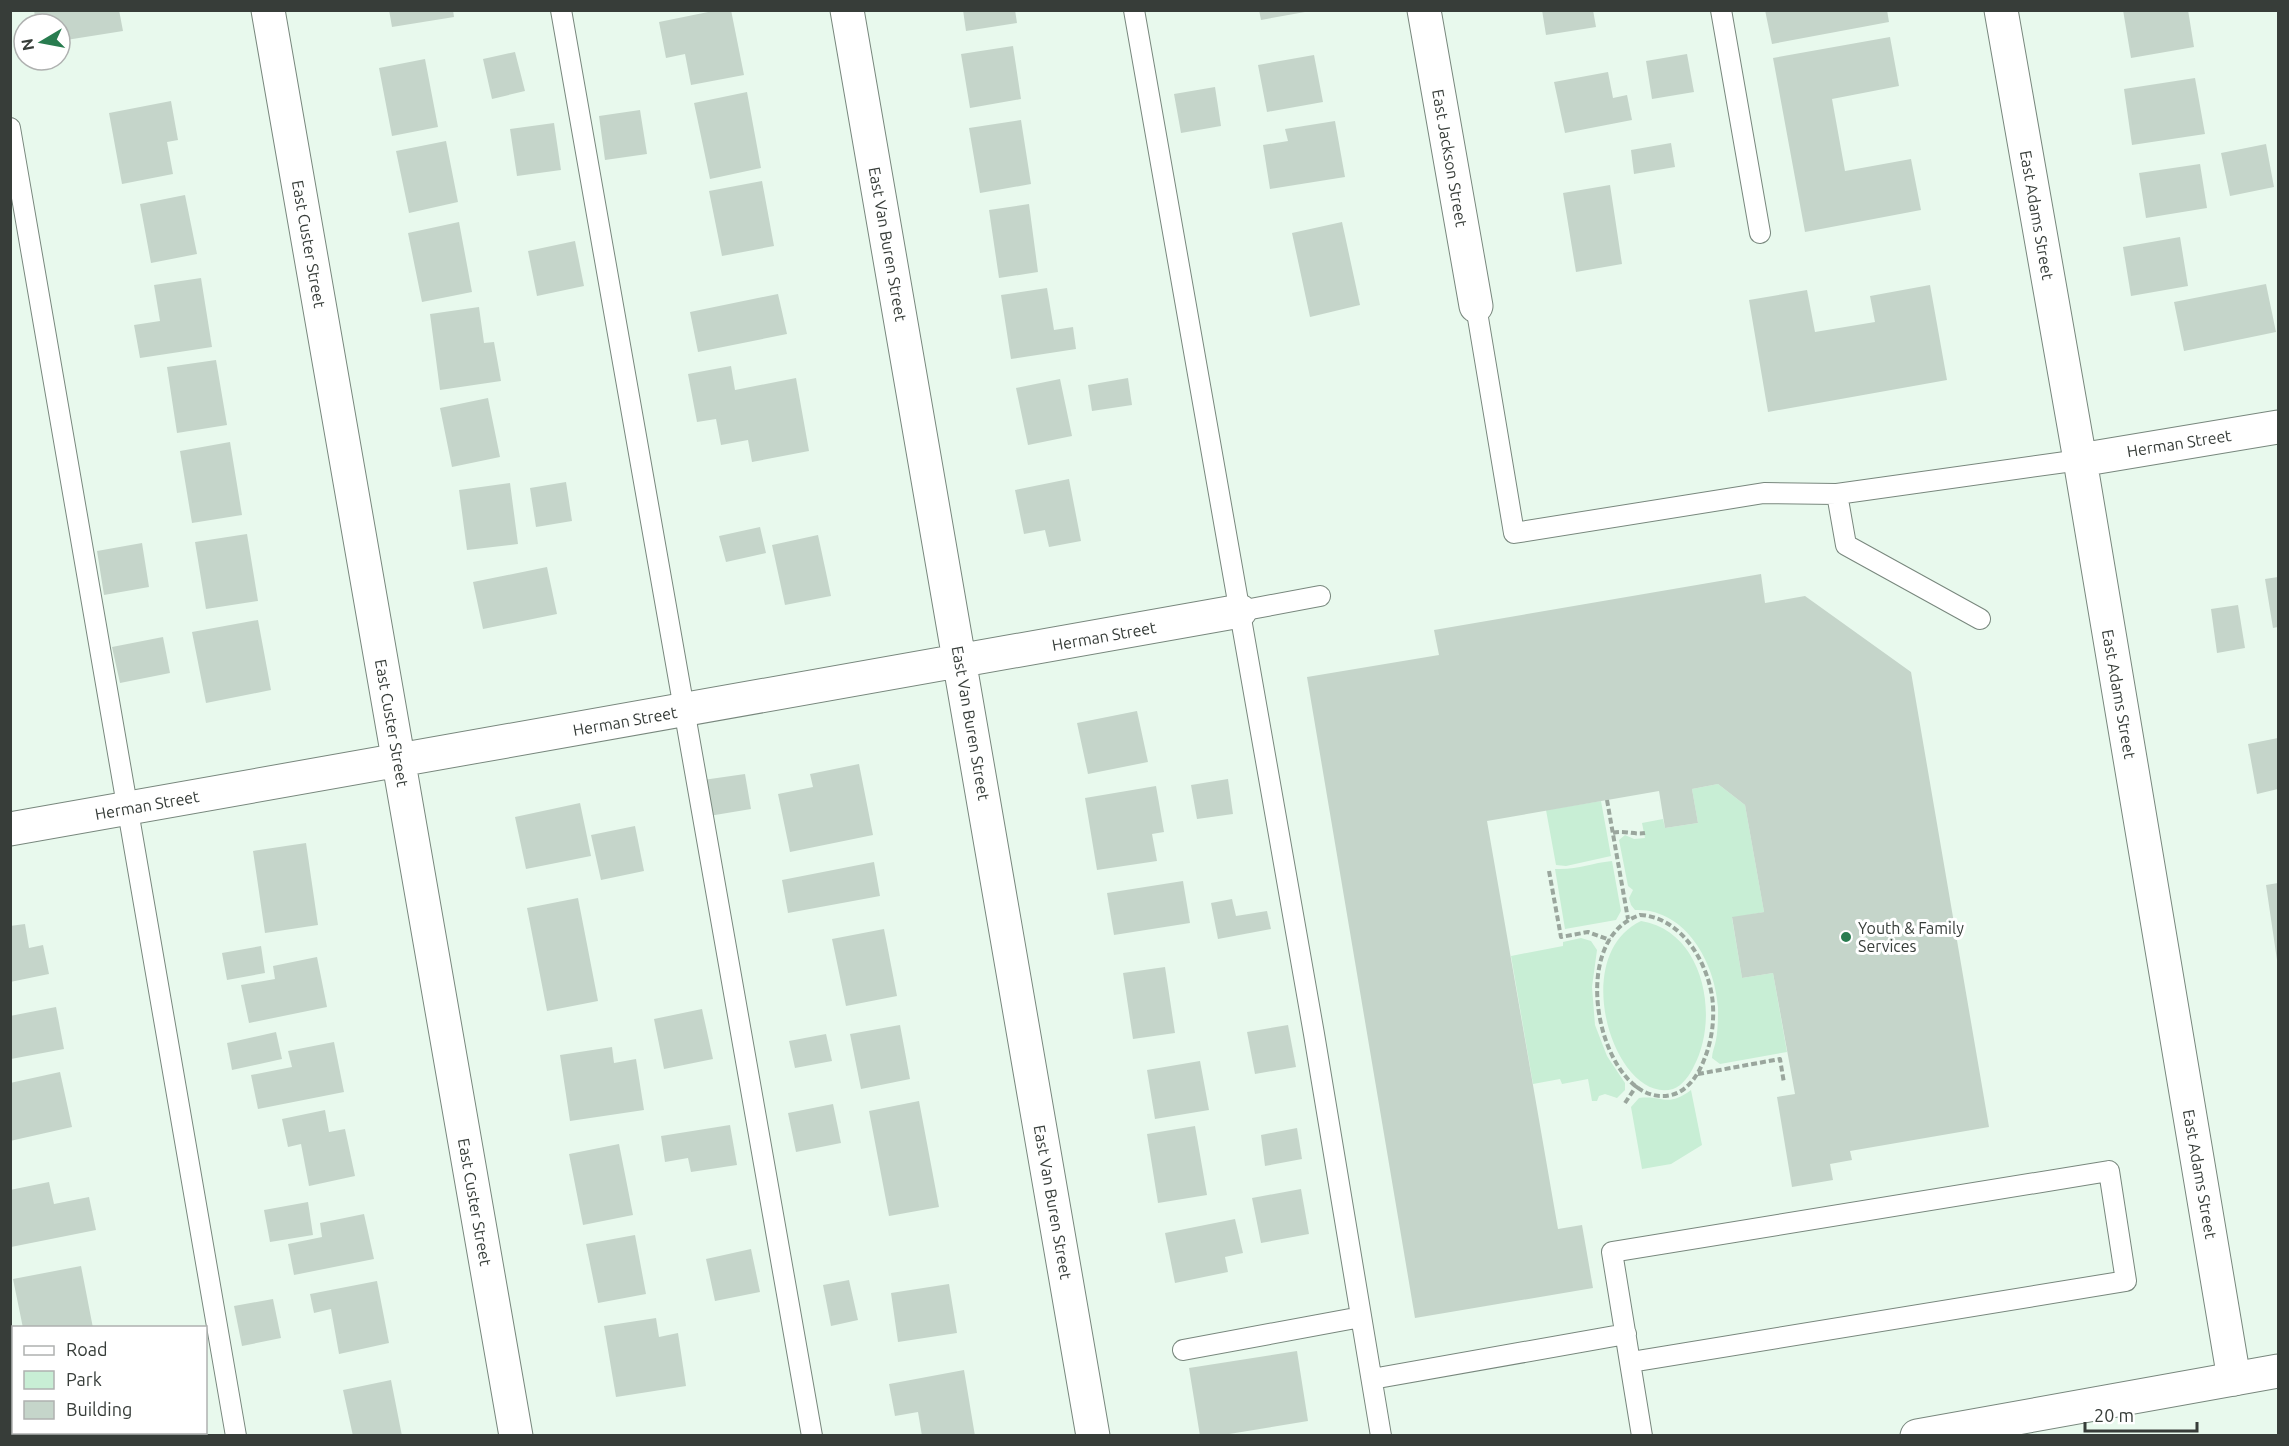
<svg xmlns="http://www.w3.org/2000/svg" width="2289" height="1446" font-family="Ubuntu,sans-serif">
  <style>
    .green { fill: #c8eed5 }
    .building { fill: #c5d5ca }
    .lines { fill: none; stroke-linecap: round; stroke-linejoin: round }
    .lane-casing { stroke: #78877d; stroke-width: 22 }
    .street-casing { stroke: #78877d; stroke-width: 35 }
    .secondary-casing { stroke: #78877d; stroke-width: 35 }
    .path { stroke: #9aa69d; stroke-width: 4; stroke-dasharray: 6 3; stroke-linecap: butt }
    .lane { stroke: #fff; stroke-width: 20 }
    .street { stroke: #fff; stroke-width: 33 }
    .secondary { stroke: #fff; stroke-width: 33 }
    .poi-dot { fill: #287c4f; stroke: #fff; stroke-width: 2 }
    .labels { text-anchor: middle; stroke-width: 6; stroke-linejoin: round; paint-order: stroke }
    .street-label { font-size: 16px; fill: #373d39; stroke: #fff }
    .poi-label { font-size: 16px; fill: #373d39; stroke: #fff; text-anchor: start }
  </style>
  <rect width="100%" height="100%" fill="#e8f9ed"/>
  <path class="green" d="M 1718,784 L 1745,805 L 1764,912 L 1732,918 L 1742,978 L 1773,973 L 1787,1052 L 1720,1064 L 1712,1058 C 1712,1052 1715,1046 1716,1040 C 1718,1030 1718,1017 1718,1007 C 1715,962 1685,908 1635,910 L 1631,905 L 1629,898 L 1633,890 L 1628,886 L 1619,840 L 1625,835 L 1634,839 L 1645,838 L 1642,823 L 1663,819 L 1665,828 L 1698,823 L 1692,789 Z
    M 1601,801 L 1611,856 L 1566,866 L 1556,865 L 1546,810 Z
    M 1612,861 L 1621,911 L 1616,920 L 1565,929 L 1555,869 C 1579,870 1590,863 1612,861 Z
    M 1641,921 C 1704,931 1720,1017 1694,1066 C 1690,1075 1682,1086 1673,1089 C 1615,1105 1567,956 1641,921 Z
    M 1581,938 L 1591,941 L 1597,950 L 1592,987 L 1595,1025 L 1607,1056 L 1625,1083 L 1625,1090 L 1617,1098 L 1605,1094 L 1599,1096 L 1597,1101 L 1592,1101 L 1588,1079 L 1562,1084 L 1560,1079 L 1533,1084 L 1511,956 L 1563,946 L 1563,942 Z
    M 1691,1090 L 1702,1145 L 1671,1164 L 1642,1169 L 1631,1107 L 1639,1098 C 1663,1095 1667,1108 1691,1090 Z"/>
  <path class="building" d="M 34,10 L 119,10 L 123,31 L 60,41 L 60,24 L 36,24 Z
    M 389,10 L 453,10 L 454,17 L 392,27 Z
    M 718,10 L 731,10 L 744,75 L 691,85 L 685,54 L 666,58 L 659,22 Z
    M 963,10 L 1015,10 L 1017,23 L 966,31 Z
    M 1259,10 L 1305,10 L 1305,12 L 1261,20 Z
    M 1542,10 L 1593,10 L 1596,27 L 1546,35 Z
    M 1765,10 L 1887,10 L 1889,22 L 1772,44 Z
    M 2123,10 L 2188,10 L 2194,47 L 2131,58 Z
    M 1890,37 L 1899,86 L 1832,99 L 1845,171 L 1911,159 L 1921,210 L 1805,232 L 1773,58 Z
    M 1013,46 L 1021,99 L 970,108 L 961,54 Z
    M 515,52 L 525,91 L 492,99 L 483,59 Z
    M 1687,54 L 1694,92 L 1652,99 L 1646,61 Z
    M 1314,55 L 1323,102 L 1267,112 L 1258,65 Z
    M 425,59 L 438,127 L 392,136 L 379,68 Z
    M 1608,72 L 1613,98 L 1627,95 L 1632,120 L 1565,133 L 1554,82 Z
    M 2195,78 L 2205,134 L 2132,145 L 2124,89 Z
    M 1215,87 L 1221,126 L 1181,133 L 1174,94 Z
    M 747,92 L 761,168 L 710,179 L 694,103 Z
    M 171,101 L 178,140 L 167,142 L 173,174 L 122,184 L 109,113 Z
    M 640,110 L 647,154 L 605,160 L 599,116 Z
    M 1021,120 L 1031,184 L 980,193 L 969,128 Z
    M 1335,121 L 1345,177 L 1270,189 L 1263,145 L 1288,141 L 1285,129 Z
    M 554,123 L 561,170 L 517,176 L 510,129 Z
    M 446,141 L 458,202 L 409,213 L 396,151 Z
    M 1671,143 L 1675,167 L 1634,174 L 1631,150 Z
    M 2266,144 L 2274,187 L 2230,196 L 2221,153 Z
    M 2200,164 L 2207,208 L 2146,218 L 2139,173 Z
    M 762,181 L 774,246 L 722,256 L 709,191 Z
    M 1610,185 L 1622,264 L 1576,272 L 1563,193 Z
    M 185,195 L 197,254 L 151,263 L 140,204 Z
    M 1029,204 L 1038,272 L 999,278 L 989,210 Z
    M 459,222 L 472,292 L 422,302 L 408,233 Z
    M 1342,222 L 1360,305 L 1310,317 L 1292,233 Z
    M 2180,237 L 2188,286 L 2131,296 L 2123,247 Z
    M 575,241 L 584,286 L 537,296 L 528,251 Z
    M 201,278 L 212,347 L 140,358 L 134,325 L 160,321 L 154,285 Z
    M 2266,284 L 2276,332 L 2184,351 L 2174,302 Z
    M 1930,285 L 1947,380 L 1768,412 L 1749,300 L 1807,290 L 1815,332 L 1875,322 L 1870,296 Z
    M 1047,288 L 1054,330 L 1073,327 L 1076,349 L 1011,359 L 1001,295 Z
    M 778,294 L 787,334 L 698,352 L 690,312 Z
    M 479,307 L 484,343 L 494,342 L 501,381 L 440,390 L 430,314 Z
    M 216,360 L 227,425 L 177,433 L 167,367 Z
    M 731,366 L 735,390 L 796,378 L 809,451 L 752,462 L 748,440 L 721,445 L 716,419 L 697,422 L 688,374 Z
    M 1128,378 L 1132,405 L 1092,411 L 1088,385 Z
    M 1060,379 L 1072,436 L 1028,445 L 1016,388 Z
    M 488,398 L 500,457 L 452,467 L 440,408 Z
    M 230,442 L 242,515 L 192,523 L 180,451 Z
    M 1069,479 L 1081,541 L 1049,547 L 1045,530 L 1024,534 L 1015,490 Z
    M 566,482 L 572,521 L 536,527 L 530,488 Z
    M 510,483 L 518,544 L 467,550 L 459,490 Z
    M 760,527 L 766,553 L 726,562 L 719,536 Z
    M 247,534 L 258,601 L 206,609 L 195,542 Z
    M 818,535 L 831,596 L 785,605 L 772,545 Z
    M 142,543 L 149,587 L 104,595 L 97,551 Z
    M 547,567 L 557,614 L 483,629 L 473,582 Z
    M 1761,574 L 1765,603 L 1805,596 L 1911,672 L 1989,1127 L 1850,1151 L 1852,1160 L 1830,1164 L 1833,1180 L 1792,1187 L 1777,1097 L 1795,1094 L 1773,973 L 1742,978 L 1732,917 L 1764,912 L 1745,805 L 1718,784 L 1692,789 L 1698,823 L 1665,828 L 1659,791 L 1487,821 L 1558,1229 L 1582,1225 L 1593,1288 L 1415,1318 L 1307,677 L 1439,655 L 1434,630 Z
    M 2278,577 L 2278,627 L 2273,628 L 2265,579 Z
    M 2238,605 L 2245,648 L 2217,653 L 2211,609 Z
    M 258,620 L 271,690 L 206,703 L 192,632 Z
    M 163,637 L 170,673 L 120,683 L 112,647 Z
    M 1137,711 L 1148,762 L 1088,774 L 1077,723 Z
    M 2278,738 L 2278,789 L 2257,794 L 2248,744 Z
    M 859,764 L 873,835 L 790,852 L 778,794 L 813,787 L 810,774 Z
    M 745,774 L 751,809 L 709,816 L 703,780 Z
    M 1228,779 L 1233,814 L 1197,819 L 1191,785 Z
    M 1156,786 L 1164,832 L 1152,834 L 1157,861 L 1097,870 L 1085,798 Z
    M 580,803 L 591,856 L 526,869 L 515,817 Z
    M 635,826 L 644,871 L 601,880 L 591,835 Z
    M 306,843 L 318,925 L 265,933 L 253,851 Z
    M 874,862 L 880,896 L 788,913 L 782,880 Z
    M 1183,881 L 1190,923 L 1114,935 L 1107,893 Z
    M 2278,883 L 2278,960 L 2277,960 L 2266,885 Z
    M 578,898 L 598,1001 L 547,1011 L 527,908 Z
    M 1232,899 L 1236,916 L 1267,911 L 1271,929 L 1218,939 L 1211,903 Z
    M 25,924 L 29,948 L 43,945 L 49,974 L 10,982 L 10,926 Z
    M 884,929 L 897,996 L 846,1006 L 832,939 Z
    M 261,946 L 265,973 L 227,980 L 222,953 Z
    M 317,957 L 327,1007 L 249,1023 L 241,985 L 275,979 L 273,966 Z
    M 1165,967 L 1175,1033 L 1133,1039 L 1123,973 Z
    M 56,1007 L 64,1049 L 11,1059 L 10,1016 Z
    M 702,1009 L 713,1059 L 664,1069 L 654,1019 Z
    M 900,1025 L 910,1079 L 861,1089 L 850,1034 Z
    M 1288,1025 L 1296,1067 L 1255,1074 L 1247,1032 Z
    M 276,1032 L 282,1059 L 232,1070 L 227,1043 Z
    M 826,1034 L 832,1061 L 795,1068 L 789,1041 Z
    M 334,1042 L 344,1092 L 258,1109 L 251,1075 L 292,1067 L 288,1051 Z
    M 612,1047 L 614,1063 L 636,1059 L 644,1110 L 570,1121 L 560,1055 Z
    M 1200,1061 L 1209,1110 L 1155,1119 L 1147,1070 Z
    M 60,1072 L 72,1127 L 10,1141 L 10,1083 Z
    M 919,1101 L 939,1207 L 889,1216 L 869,1111 Z
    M 833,1104 L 841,1143 L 796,1152 L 788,1113 Z
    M 325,1110 L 329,1132 L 345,1129 L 355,1176 L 309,1186 L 301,1144 L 288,1147 L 282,1119 Z
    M 730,1125 L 737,1165 L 691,1172 L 688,1158 L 665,1162 L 661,1136 Z
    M 1195,1126 L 1207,1195 L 1158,1203 L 1147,1134 Z
    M 1297,1128 L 1302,1159 L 1265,1166 L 1261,1135 Z
    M 619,1144 L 633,1215 L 583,1225 L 569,1154 Z
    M 49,1182 L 54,1204 L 89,1197 L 96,1230 L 11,1247 L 10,1190 Z
    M 1301,1189 L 1309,1234 L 1261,1243 L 1252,1198 Z
    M 308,1202 L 313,1235 L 270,1242 L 264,1210 Z
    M 364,1214 L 374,1259 L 294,1275 L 288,1244 L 322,1237 L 320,1223 Z
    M 1235,1219 L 1243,1253 L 1225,1257 L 1228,1272 L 1175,1283 L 1165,1233 Z
    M 635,1235 L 646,1294 L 598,1303 L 586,1244 Z
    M 751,1249 L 760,1292 L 715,1301 L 706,1259 Z
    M 81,1266 L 93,1328 L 23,1328 L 13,1279 Z
    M 849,1280 L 858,1320 L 831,1326 L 823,1285 Z
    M 377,1281 L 389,1343 L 339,1354 L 331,1309 L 314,1313 L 310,1294 Z
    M 949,1284 L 957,1333 L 898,1342 L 891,1293 Z
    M 273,1299 L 281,1338 L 242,1346 L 234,1306 Z
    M 656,1318 L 659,1337 L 678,1333 L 686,1386 L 616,1397 L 604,1326 Z
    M 1297,1351 L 1308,1421 L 1217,1436 L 1200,1436 L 1189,1368 Z
    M 964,1370 L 975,1436 L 922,1436 L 918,1412 L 895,1416 L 889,1384 Z
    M 391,1380 L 402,1436 L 353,1436 L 343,1390 Z
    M 83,1432 L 95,1432 L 95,1436 L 74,1436 Z"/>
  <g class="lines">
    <defs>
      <path id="lane" d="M 561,10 L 812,1436
        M 1134,10 L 1314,1034 L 1381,1436
        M 1721,10 L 1760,233
        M 10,128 L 236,1436
        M 1476,306 L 1514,533 L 1764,493 L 1837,494 L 2080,460
        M 1837,494 L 1846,545 L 1980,619
        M 1240,611 L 1320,596
        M 1183,1350 L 1361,1317
        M 1631,1362 L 2126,1281 L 2109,1171 L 1612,1252 L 1642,1436
        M 1372,1379 L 1626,1334"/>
      <path id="street" d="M 268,10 L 516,1436
        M 847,10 L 1093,1436
        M 1424,10 L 1476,306
        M 2001,10 L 2080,460 L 2234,1379
        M 2080,460 L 2278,427
        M 10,829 L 1240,611"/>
      <path id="secondary" d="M 1917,1436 L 2278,1371"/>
    </defs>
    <use href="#lane" class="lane-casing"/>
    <use href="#street" class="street-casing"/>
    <use href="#secondary" class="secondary-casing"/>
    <path class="path" d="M 1607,800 L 1628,919
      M 1613,833 C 1624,830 1634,835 1645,833
      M 1549,871 L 1561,937 L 1588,932 L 1610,940
      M 1640,915 C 1683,917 1711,967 1713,1006 C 1714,1025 1711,1043 1704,1060 C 1698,1075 1688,1091 1671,1095 C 1603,1111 1561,941 1640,915 Z
      M 1698,1074 L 1780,1059 L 1784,1083
      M 1625,1103 L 1637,1085"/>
    <use href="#lane" class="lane"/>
    <use href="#street" class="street"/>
    <use href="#secondary" class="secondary"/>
  </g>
  <circle class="poi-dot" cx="1846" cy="937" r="6"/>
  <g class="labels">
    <g class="street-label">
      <text transform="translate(1450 158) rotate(80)" y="6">East Jackson Street</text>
      <text transform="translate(2037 215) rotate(80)" y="6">East Adams Street</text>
      <text transform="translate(309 244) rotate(80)" y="6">East Custer Street</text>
      <text transform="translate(888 244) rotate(80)" y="6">East Van Buren Street</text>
      <text transform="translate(2179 443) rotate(-9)" y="6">Herman Street</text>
      <text transform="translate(1104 636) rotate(-10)" y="6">Herman Street</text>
      <text transform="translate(2119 694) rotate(80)" y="6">East Adams Street</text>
      <text transform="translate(625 721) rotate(-10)" y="6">Herman Street</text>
      <text transform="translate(392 723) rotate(80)" y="6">East Custer Street</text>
      <text transform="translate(971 723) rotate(80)" y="6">East Van Buren Street</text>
      <text transform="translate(147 805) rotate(-10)" y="6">Herman Street</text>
      <text transform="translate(2200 1174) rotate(80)" y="6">East Adams Street</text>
      <text transform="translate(475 1202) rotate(80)" y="6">East Custer Street</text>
      <text transform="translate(1053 1202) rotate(80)" y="6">East Van Buren Street</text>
    </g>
    <g class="poi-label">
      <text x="1858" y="934">Youth &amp; Family<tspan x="1858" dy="18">Services</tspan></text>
    </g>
  </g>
  <rect width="2289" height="1446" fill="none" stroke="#373d39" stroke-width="24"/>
  <rect x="12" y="1326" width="195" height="108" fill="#ffffff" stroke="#afb1b0" stroke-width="1.5"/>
  <rect x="24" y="1346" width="30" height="9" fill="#ffffff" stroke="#afb1b0" stroke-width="1.5"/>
  <text x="66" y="1356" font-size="18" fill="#373d39">Road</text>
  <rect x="24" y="1371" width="30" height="18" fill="#c8eed5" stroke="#afb1b0" stroke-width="1.5"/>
  <text x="66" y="1386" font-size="18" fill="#373d39">Park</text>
  <rect x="24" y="1401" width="30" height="18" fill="#c5d5ca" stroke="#afb1b0" stroke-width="1.5"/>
  <text x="66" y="1416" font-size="18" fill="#373d39">Building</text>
  <g transform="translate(42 42) rotate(260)"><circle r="28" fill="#ffffff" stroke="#afb1b0" stroke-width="1.5"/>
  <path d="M0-4.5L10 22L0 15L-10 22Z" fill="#287c4f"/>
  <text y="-9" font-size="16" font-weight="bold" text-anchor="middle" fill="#373d39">N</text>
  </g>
  <path d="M2085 1422v9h112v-9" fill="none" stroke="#373d39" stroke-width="3"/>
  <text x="2094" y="1422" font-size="18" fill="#373d39" stroke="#ffffff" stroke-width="4.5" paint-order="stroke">20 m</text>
</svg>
